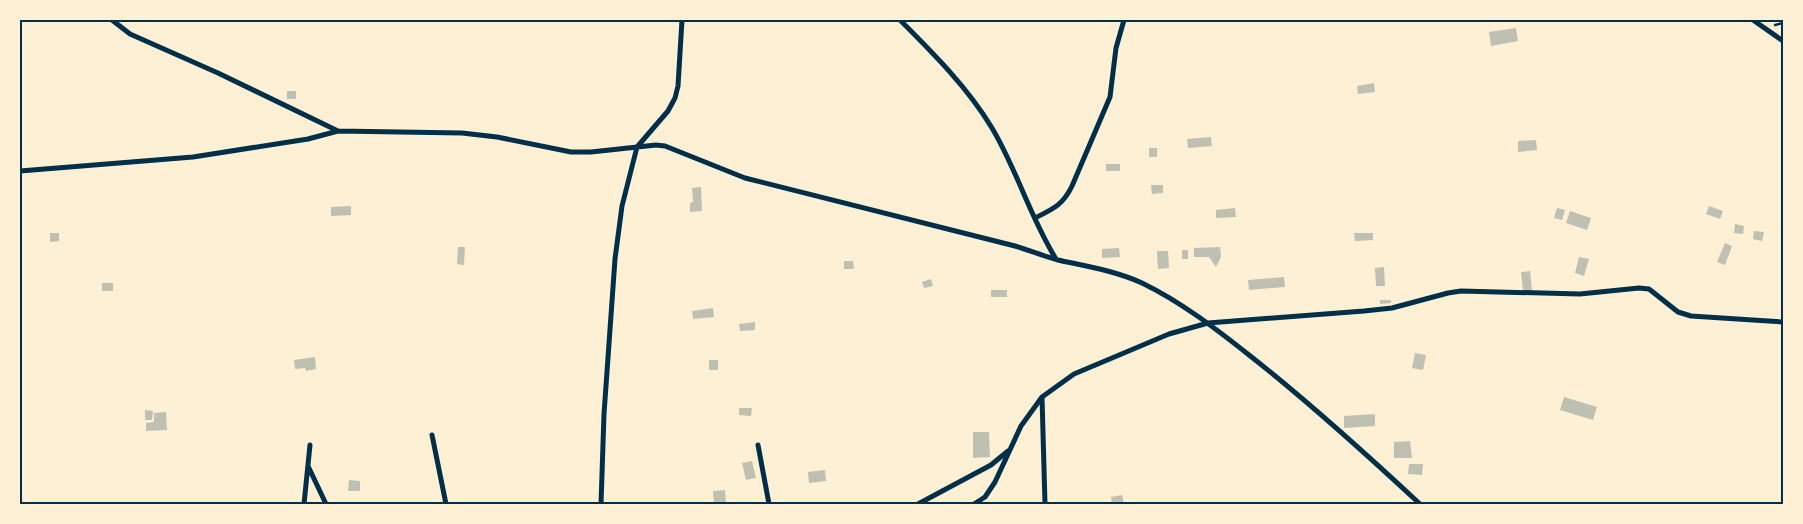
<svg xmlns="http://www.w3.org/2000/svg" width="1803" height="524" font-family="Commissioner,sans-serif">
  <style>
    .building { fill: #bec0b2 }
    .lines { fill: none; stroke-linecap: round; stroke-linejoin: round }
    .path { stroke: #003049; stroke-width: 2.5 }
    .minor { stroke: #003049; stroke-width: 5 }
    .neatline { fill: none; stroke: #003049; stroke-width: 2 }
  </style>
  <rect width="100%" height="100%" fill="#fdf0d5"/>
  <path class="building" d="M 1516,28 L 1518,41 L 1491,46 L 1489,32 Z
    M 1374,83 L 1375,92 L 1358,94 L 1357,86 Z
    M 287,91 L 296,91 L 296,99 L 287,99 Z
    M 1211,137 L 1212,146 L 1188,148 L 1187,139 Z
    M 1536,140 L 1537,150 L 1518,152 L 1518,141 Z
    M 1149,148 L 1157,148 L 1157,157 L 1149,157 Z
    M 1106,164 L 1120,164 L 1120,171 L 1106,171 Z
    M 1151,185 L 1163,185 L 1163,193 L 1152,194 Z
    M 701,187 L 702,211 L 690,212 L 690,203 L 693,202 L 692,188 Z
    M 351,206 L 351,215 L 331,216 L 331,207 Z
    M 1709,206 L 1723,211 L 1720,219 L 1706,214 Z
    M 1235,208 L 1236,217 L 1216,218 L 1216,210 Z
    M 1557,208 L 1565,210 L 1562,220 L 1554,218 Z
    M 1570,211 L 1591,218 L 1587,230 L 1566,223 Z
    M 1735,224 L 1744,226 L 1743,234 L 1734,233 Z
    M 1754,231 L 1764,232 L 1762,241 L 1753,239 Z
    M 50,233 L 59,233 L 59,241 L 50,242 Z
    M 1354,233 L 1373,233 L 1373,240 L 1355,241 Z
    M 1725,243 L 1732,246 L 1725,265 L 1717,262 Z
    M 458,247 L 465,247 L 464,265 L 457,264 Z
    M 1220,247 L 1221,257 L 1216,267 L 1209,257 L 1194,257 L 1194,248 Z
    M 1119,248 L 1120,257 L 1102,258 L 1102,249 Z
    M 1182,250 L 1188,250 L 1188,259 L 1182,259 Z
    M 1157,251 L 1168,251 L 1169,268 L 1158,269 Z
    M 1579,257 L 1589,259 L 1584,276 L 1575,273 Z
    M 844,261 L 853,261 L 854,269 L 844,269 Z
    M 1384,267 L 1385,286 L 1376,286 L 1375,268 Z
    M 1530,271 L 1532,290 L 1523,291 L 1521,272 Z
    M 1284,277 L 1285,287 L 1249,290 L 1248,280 Z
    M 931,279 L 933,286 L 924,288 L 922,282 Z
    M 102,283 L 113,283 L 113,291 L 102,291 Z
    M 991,290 L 1007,290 L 1007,297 L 991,297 Z
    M 1380,300 L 1391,300 L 1391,303 L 1380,304 Z
    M 713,308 L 714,317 L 693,319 L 692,311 Z
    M 755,322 L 755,330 L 740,331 L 739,324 Z
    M 1415,353 L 1426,355 L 1423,370 L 1412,368 Z
    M 315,357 L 316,369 L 306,371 L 305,368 L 295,369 L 294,360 Z
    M 709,360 L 718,360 L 718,370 L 709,370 Z
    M 1564,397 L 1597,407 L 1593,420 L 1560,410 Z
    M 739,408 L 752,408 L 751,416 L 739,415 Z
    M 145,410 L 153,411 L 152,420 L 145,420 Z
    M 166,412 L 167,430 L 146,431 L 146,423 L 154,422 L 154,413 Z
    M 1375,414 L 1375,426 L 1344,428 L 1344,416 Z
    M 973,432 L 989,432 L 990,457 L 973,458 Z
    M 1410,441 L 1412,458 L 1394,458 L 1394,442 Z
    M 752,461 L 756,478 L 746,480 L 742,463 Z
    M 1409,464 L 1423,464 L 1422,475 L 1408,474 Z
    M 825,470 L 826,481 L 809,483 L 808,472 Z
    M 349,480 L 360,481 L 360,491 L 348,491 Z
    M 725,490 L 726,504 L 714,504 L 713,491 Z
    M 1122,495 L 1124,504 L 1112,504 L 1111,497 Z"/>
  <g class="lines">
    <path class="path" d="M 1775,25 L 1783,23"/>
    <path class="minor" d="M 112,20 L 130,34 L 218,73 L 338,131
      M 900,20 C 933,53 968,88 992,128 C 1017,170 1030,217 1056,259
      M 1753,20 L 1783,41
      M 20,171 L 193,157 L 308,139 L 338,131 L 462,133 L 497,137 L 571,152 L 591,152 L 656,145 L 665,146 L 745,178 L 1015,246 C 1029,250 1043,256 1058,260 C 1085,266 1116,271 1142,283 C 1181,302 1215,328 1249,355 C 1308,401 1364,452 1420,504
      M 1035,218 C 1053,209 1063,205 1072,186 L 1110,97 L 1116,48 L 1124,20
      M 1042,397 L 1045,504
      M 432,435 L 446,504
      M 758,445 L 769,504
      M 308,466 L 326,504
      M 304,504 L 310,445
      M 601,504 L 604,414 L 615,259 L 622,206 L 637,147 L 668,111 L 675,98 L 678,86 L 682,20
      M 918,504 L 991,465 L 1008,451
      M 974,504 L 985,497 L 995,482 L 1021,426 L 1042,397 L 1074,374 L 1169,334 L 1208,323 L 1364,311 L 1392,308 L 1448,293 L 1461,291 L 1580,294 L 1639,288 L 1649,289 L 1678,312 L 1691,316 L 1783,322"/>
  </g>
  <rect width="1803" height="524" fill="none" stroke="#fdf0d5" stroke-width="42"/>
  <rect x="21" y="21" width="1761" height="482" class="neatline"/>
</svg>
